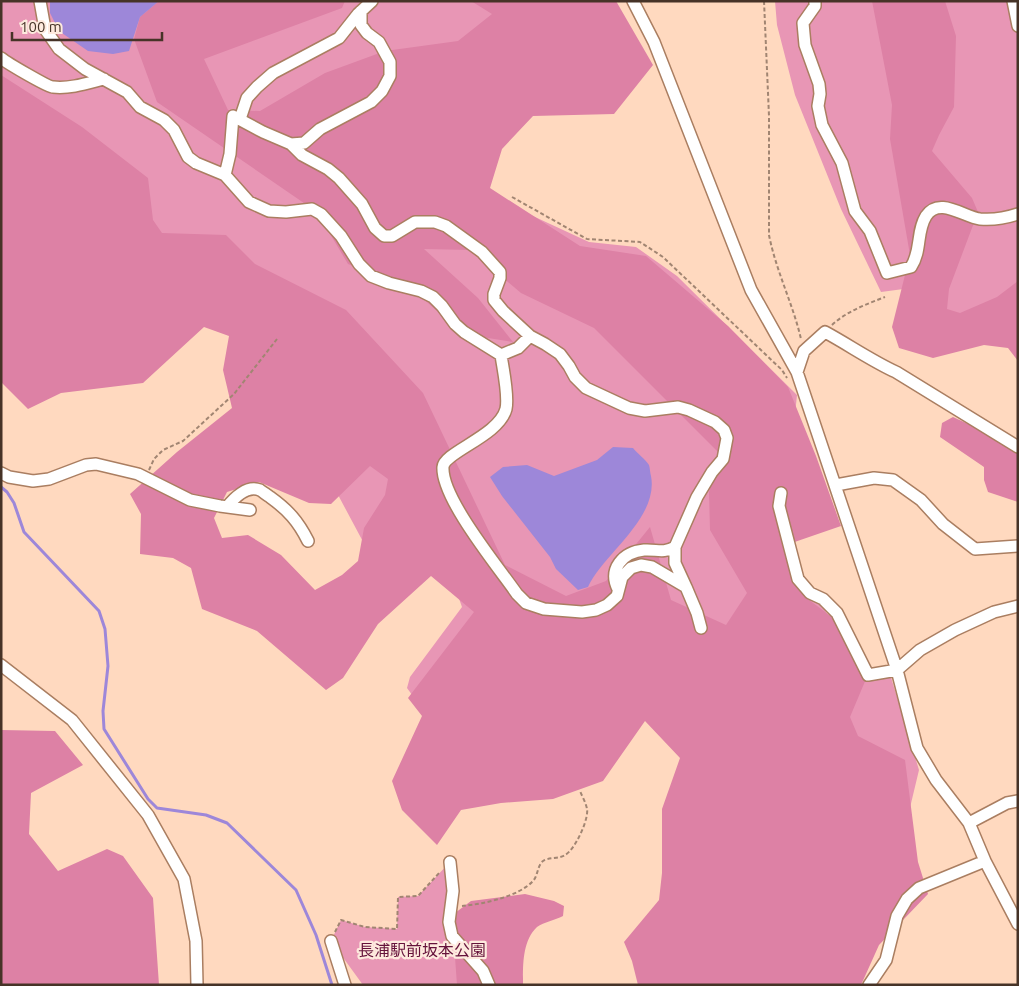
<svg xmlns="http://www.w3.org/2000/svg" width="1019" height="986" font-family="Ubuntu,'Noto Sans JP',sans-serif">
  <style>
    .green { fill: #e896b5 }
    .forest { fill: #dd81a5; fill-rule: evenodd }
    .water { fill: #9d87d9 }
    .lines { fill: none; stroke-linecap: round; stroke-linejoin: round }
    .stream { stroke: #9d87d9; stroke-width: 3 }
    .minor-casing { stroke: #aa7e61; stroke-width: 14 }
    .path { stroke: #a18572; stroke-width: 2; stroke-dasharray: 4 2.5; stroke-linecap: butt }
    .minor { stroke: #fff; stroke-width: 11 }
    .labels { text-anchor: middle; stroke-width: 4.5; stroke-linejoin: round; paint-order: stroke }
    .park-label { font-size: 16px; fill: #65123b; stroke: #feeade }
  </style>
  <rect width="100%" height="100%" fill="#ffd9bf"/>
  <path class="green" d="M 1,1 L 542,1 L 422,66 L 494,198 L 589,242 L 636,247 L 677,276 L 797,395 L 793,434 L 774,502 L 790,582 L 822,604 L 859,679 L 890,674 L 919,770 L 902,841 L 752,711 L 446,714 L 418,703 L 407,688 L 410,677 L 462,607 L 447,565 L 368,551 L 321,463 L 282,332 L 164,272 L 1,91 Z
    M 775,1 L 1018,1 L 1018,318 L 931,312 L 926,286 L 881,292 L 841,209 L 795,95 L 777,25 Z
    M 450,862 L 449,922 L 489,985 L 363,985 L 331,941 L 341,920 L 365,927 L 397,929 L 398,897 L 418,896 Z"/>
  <path class="forest" d="M 159,1 L 345,1 L 342,8 L 204,59 L 228,110 L 260,111 L 325,73 L 385,51 L 458,41 L 492,14 L 471,1 L 616,1 L 653,65 L 614,114 L 533,116 L 502,149 L 490,188 L 580,246 L 646,256 L 728,326 L 788,387 L 816,456 L 841,526 L 783,546 L 805,597 L 832,617 L 866,679 L 850,717 L 858,736 L 905,760 L 918,862 L 928,894 L 879,945 L 861,985 L 638,985 L 632,961 L 624,942 L 659,900 L 662,873 L 662,809 L 680,758 L 645,721 L 603,781 L 553,799 L 501,803 L 461,810 L 437,845 L 402,810 L 392,781 L 422,716 L 408,698 L 474,612 L 431,576 L 378,624 L 343,678 L 326,690 L 257,631 L 202,609 L 191,568 L 173,558 L 140,554 L 141,514 L 130,494 L 177,452 L 232,408 L 223,370 L 229,336 L 204,327 L 143,383 L 61,393 L 28,409 L 1,382 L 1,75 L 82,127 L 148,178 L 153,220 L 162,233 L 226,235 L 255,264 L 346,310 L 423,393 L 505,565 L 566,596 L 606,581 L 650,527 L 671,600 L 726,625 L 747,593 L 710,530 L 709,492 L 718,452 L 594,328 L 521,293 L 470,250 L 424,249 L 478,298 L 513,342 L 463,334 L 411,288 L 348,264 L 317,212 L 157,102 L 134,39 L 140,17 ZM 370,466 L 388,479 L 385,495 L 364,528 L 358,561 L 342,575 L 315,590 L 281,555 L 248,535 L 222,538 L 214,518 L 227,492 L 259,482 L 309,503 L 331,504 Z
    M 872,1 L 945,1 L 956,36 L 954,107 L 939,135 L 932,151 L 972,198 L 978,212 L 949,289 L 947,309 L 960,313 L 997,297 L 1018,281 L 1018,361 L 1008,348 L 984,345 L 933,358 L 899,348 L 892,327 L 910,255 L 890,139 L 892,105 Z
    M 953,417 L 1018,447 L 1018,502 L 988,492 L 984,480 L 984,467 L 940,437 L 942,423 Z
    M 1,730 L 55,731 L 83,765 L 31,793 L 29,834 L 58,871 L 107,849 L 123,856 L 153,898 L 159,985 L 1,985 Z
    M 525,894 L 554,901 L 564,906 L 563,916 C 555,920 544,922 537,927 C 522,941 523,966 523,985 L 457,985 L 455,957 L 443,922 L 471,901 Z"/>
  <path class="water" d="M 50,1 L 159,1 L 140,17 L 129,51 L 113,54 L 88,51 L 59,31 L 50,13 Z
    M 613,447 L 633,448 C 637,453 645,459 649,465 C 650,468 650,473 651,476 C 659,518 604,553 588,587 L 578,590 L 556,569 L 550,557 L 502,496 L 490,477 L 503,467 L 527,465 L 554,476 L 597,460 Z"/>
  <g class="lines">
    <path class="stream" d="M 1,487 L 7,492 L 14,503 L 24,532 L 99,611 L 105,629 L 108,666 L 103,711 L 104,729 L 148,799 L 157,808 L 206,815 L 227,823 L 296,890 L 316,935 L 332,985"/>
    <defs>
      <path id="minor" d="M 40,1 L 45,29 L 59,49 L 85,69 L 127,92 L 140,107 L 164,120 L 174,130 L 188,157 L 196,163 L 225,175 L 249,202 L 269,211 L 286,212 L 312,209 L 321,214 L 341,236 L 359,264 L 371,276 L 389,283 L 421,291 L 433,297 L 442,306 L 455,324 L 464,332 L 501,355 C 503,369 509,396 506,409 C 499,436 444,452 443,467 C 441,498 499,568 517,594 L 526,603 L 544,609 L 582,612 L 596,610 L 607,605 L 617,596 L 622,577 L 631,568 L 641,565 L 652,567 L 686,587 L 697,613 L 701,628
        M 633,1 L 654,42 L 751,290 L 797,372 L 897,670 L 917,748 L 936,780 L 969,823 L 985,861 L 1018,924
        M 815,1 L 815,6 L 803,23 L 805,45 L 819,84 L 820,94 L 818,106 L 822,125 L 842,163 L 855,211 L 870,231 L 887,273 L 911,267 C 922,250 916,232 926,216 C 939,196 964,217 980,219 C 992,220 1006,218 1018,214
        M 1013,1 L 1018,26
        M 1,58 C 7,63 48,87 53,87 C 70,89 88,83 104,79
        M 240,119 L 247,98 L 257,87 L 273,73 L 339,38 L 358,14 L 372,1
        M 291,144 L 302,155 L 328,169 L 339,178 L 362,204 L 375,228 L 384,236 L 392,236 L 415,222 L 435,222 L 446,226 L 482,252 L 500,272 L 500,278 L 494,294 L 494,300 L 503,311 L 530,336 L 545,344 L 560,354 L 569,366 L 575,377 L 586,388 L 629,408 L 645,411 L 678,407 L 689,410 L 715,422 L 724,430 L 727,438 L 723,459 L 712,472 L 697,497 L 675,547 L 675,563 L 686,587
        M 225,175 L 230,154 L 233,116 L 263,132 L 291,144 L 304,143 L 320,129 L 371,102 L 382,91 L 390,76 L 390,62 L 379,42 L 367,33 L 361,25 L 361,11
        M 501,355 L 518,348 L 530,336
        M 797,372 L 804,351 L 825,332 C 849,345 872,361 896,372 L 1018,447
        M 1,473 L 9,477 L 33,481 L 49,479 L 86,465 L 96,464 L 138,474 L 190,500 L 220,506 L 250,510
        M 836,485 L 874,478 L 893,480 L 921,500 L 943,524 L 975,549 L 1018,546
        M 781,493 L 779,506 L 798,579 L 810,593 L 823,599 L 837,613 L 868,675 L 897,670 L 920,650 L 955,630 L 994,612 L 1018,606
        M 227,507 C 234,498 247,485 260,490 C 263,492 267,495 270,497 C 288,510 298,521 308,541
        M 618,589 C 608,569 623,552 644,550 C 657,549 662,554 675,547
        M 1,665 L 72,720 L 148,815 L 184,879 L 196,941 L 197,985
        M 969,823 L 1007,803 L 1018,801
        M 450,862 L 453,891 L 449,922 L 452,936 L 483,971 L 489,985
        M 331,941 L 345,985
        M 869,985 L 886,960 L 897,916 L 907,899 L 919,888 L 985,861"/>
    </defs>
    <use href="#minor" class="minor-casing"/>
    <path class="path" d="M 764,1 L 769,116 L 769,235 C 776,271 793,304 801,339
      M 512,197 L 587,239 L 640,242 L 663,257 L 782,370 L 787,378
      M 832,325 C 847,311 867,304 885,297
      M 149,470 L 154,459 L 163,450 L 183,441 L 234,394 L 277,339
      M 462,906 C 483,904 518,897 533,881 C 538,876 537,866 543,861 C 549,857 559,859 565,855 C 575,850 589,819 587,809 C 586,803 582,796 580,791
      M 335,932 L 341,920 L 365,927 L 397,929 L 398,897 L 418,896 L 440,872"/>
    <use href="#minor" class="minor"/>
  </g>
  <g class="labels">
    <g class="park-label">
      <text x="422" y="956">長浦駅前坂本公園</text>
    </g>
  </g>
  <rect width="1019" height="986" fill="none" stroke="#463327" stroke-width="5"/>
  <path d="M12 32v8h150v-8" fill="none" stroke="#463327" stroke-width="2.5"/>
  <text x="20" y="32" font-size="15" fill="#463327" stroke="#feeade" stroke-width="4" paint-order="stroke">100 m</text>
</svg>
